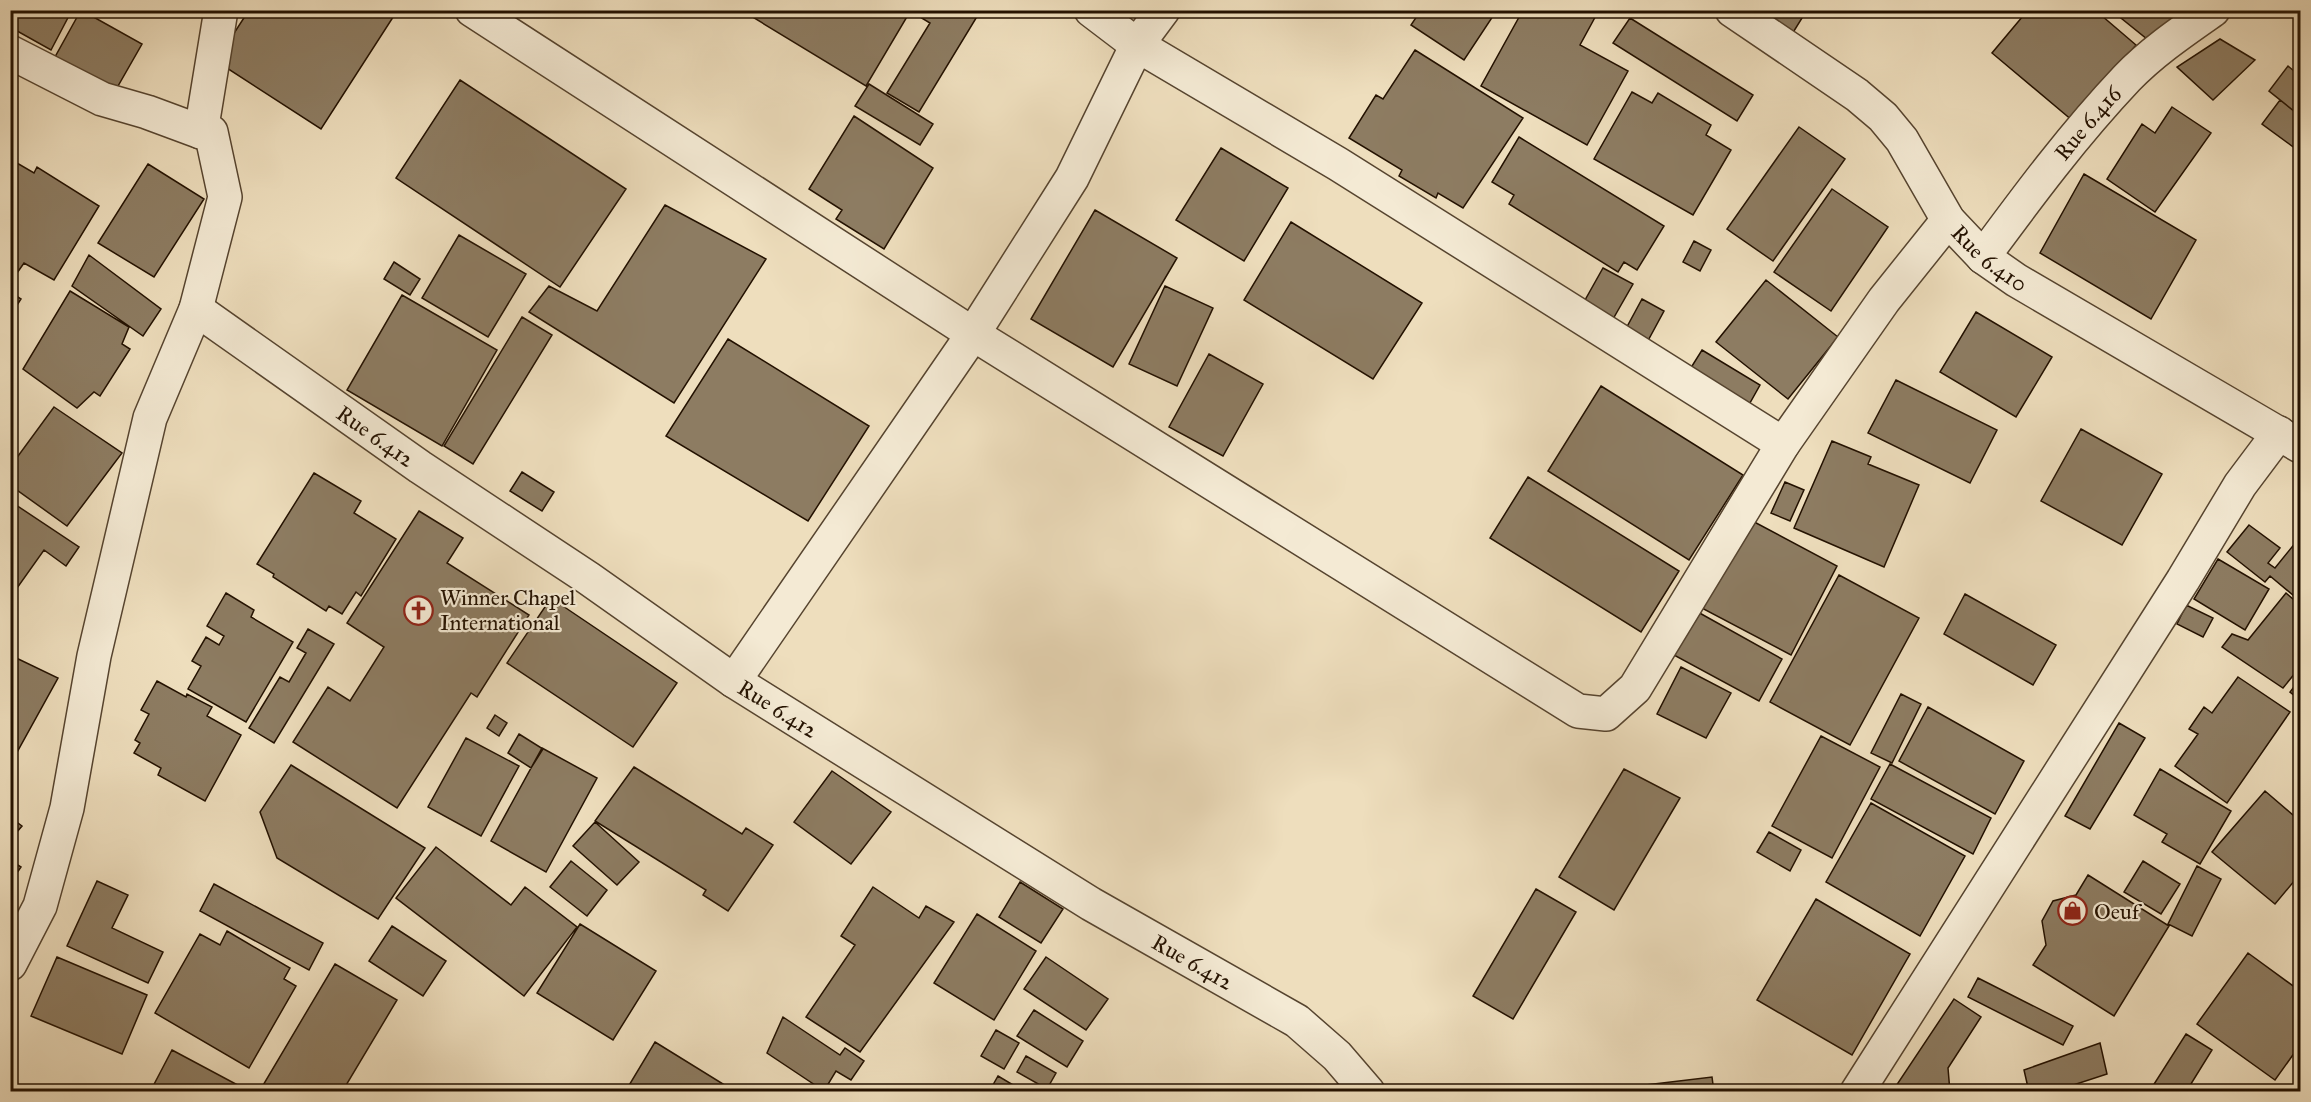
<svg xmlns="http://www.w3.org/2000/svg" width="2311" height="1102" font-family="'IM FELL Great Primer',serif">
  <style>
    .building { fill: #8d7c62; stroke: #231100; stroke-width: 1.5 }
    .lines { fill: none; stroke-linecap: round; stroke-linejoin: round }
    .minor-casing { stroke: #56442f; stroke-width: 36 }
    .minor { stroke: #f4ead4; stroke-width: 33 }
    .labels { text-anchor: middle; stroke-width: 4.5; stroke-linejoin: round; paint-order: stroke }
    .street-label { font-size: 22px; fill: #231100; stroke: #f4ead4 }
    .poi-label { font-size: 22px; fill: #231100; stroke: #f4ead4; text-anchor: start }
  </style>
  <rect width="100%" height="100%" fill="#eedebd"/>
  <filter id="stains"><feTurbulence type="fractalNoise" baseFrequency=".00333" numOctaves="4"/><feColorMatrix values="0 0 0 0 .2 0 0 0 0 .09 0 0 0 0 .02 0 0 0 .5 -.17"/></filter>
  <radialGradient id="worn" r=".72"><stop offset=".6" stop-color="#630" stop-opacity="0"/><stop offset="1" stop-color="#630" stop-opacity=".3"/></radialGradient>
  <path class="building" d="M 10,10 L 72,10 L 51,50 L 10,27 Z
    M 81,10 L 142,44 L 110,100 L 50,66 Z
    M 249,10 L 395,10 L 397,11 L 321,129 L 216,61 Z
    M 741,10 L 911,10 L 866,86 Z
    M 917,10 L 981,10 L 919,112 L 887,93 L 930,23 L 915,14 Z
    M 1421,10 L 1497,10 L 1464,60 L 1411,25 Z
    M 1523,10 L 1599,10 L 1580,45 L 1628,71 L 1587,145 L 1481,86 Z
    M 1742,10 L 1807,10 L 1789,39 Z
    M 2028,10 L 2095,10 L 2136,45 L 2073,121 L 1992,53 Z
    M 2111,10 L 2186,10 L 2147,39 Z
    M 1630,18 L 1753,95 L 1737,121 L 1613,43 Z
    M 2220,39 L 2255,60 L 2213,100 L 2177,67 Z
    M 1415,50 L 1523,118 L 1463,208 L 1438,193 L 1436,198 L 1399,176 L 1402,170 L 1349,138 L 1376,95 L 1383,99 Z
    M 2288,66 L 2300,76 L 2300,116 L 2269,91 Z
    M 460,80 L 626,189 L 560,287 L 396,178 Z
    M 869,84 L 933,124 L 920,145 L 855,106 Z
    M 1632,92 L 1652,103 L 1658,93 L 1711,125 L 1706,135 L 1731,150 L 1693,215 L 1594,159 Z
    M 2280,100 L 2300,116 L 2300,152 L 2262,124 Z
    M 2172,107 L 2211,133 L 2155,212 L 2107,179 L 2142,124 L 2155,133 Z
    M 854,116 L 933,168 L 884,249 L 836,219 L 842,210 L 809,189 Z
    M 1799,127 L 1845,159 L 1773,261 L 1727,229 Z
    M 1519,137 L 1664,226 L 1637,270 L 1624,262 L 1618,272 L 1509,204 L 1514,195 L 1492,182 Z
    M 1221,148 L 1288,188 L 1244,261 L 1176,220 Z
    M 10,159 L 34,173 L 37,167 L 99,206 L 54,280 L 24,263 L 10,283 Z
    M 148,164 L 204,199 L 154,277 L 98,243 Z
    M 2084,174 L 2196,240 L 2151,319 L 2040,253 Z
    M 1832,189 L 1888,227 L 1831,311 L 1774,272 Z
    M 665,205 L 766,259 L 674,403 L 529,312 L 549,286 L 597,311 Z
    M 1095,210 L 1177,258 L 1113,367 L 1031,319 Z
    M 1291,222 L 1422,303 L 1373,379 L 1244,300 Z
    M 459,235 L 526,274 L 488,337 L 422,298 Z
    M 1694,241 L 1711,250 L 1700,271 L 1683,262 Z
    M 89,255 L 161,309 L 143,336 L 72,286 Z
    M 394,262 L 420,279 L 410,295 L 384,279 Z
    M 1603,268 L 1633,284 L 1609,326 L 1580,309 Z
    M 1766,280 L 1838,337 L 1788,399 L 1716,342 Z
    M 1165,286 L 1213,308 L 1177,386 L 1129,364 Z
    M 70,291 L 129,327 L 122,344 L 130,349 L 100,396 L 94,392 L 77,408 L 23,369 Z
    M 10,292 L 21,299 L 10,316 Z
    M 402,295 L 497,350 L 442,446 L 347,390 Z
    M 1642,299 L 1664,311 L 1644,348 L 1622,336 Z
    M 1976,312 L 2052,357 L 2016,417 L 1940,372 Z
    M 522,317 L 552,335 L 473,464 L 444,446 Z
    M 728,339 L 869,426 L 808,521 L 666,436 Z
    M 1702,350 L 1760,385 L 1746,410 L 1687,374 Z
    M 1209,354 L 1263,384 L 1223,456 L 1169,427 Z
    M 1896,380 L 1997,430 L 1970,483 L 1868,433 Z
    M 1601,386 L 1743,475 L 1689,560 L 1548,471 Z
    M 54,407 L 122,453 L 67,526 L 10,485 L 10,467 Z
    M 2081,429 L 2162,474 L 2122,545 L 2041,501 Z
    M 1832,441 L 1871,457 L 1868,464 L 1919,485 L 1884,567 L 1794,528 Z
    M 522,472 L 554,492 L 542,511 L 510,491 Z
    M 314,473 L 361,501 L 354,513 L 396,539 L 361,596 L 356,592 L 342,614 L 329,606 L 326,611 L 273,577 L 274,574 L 257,564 Z
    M 1528,477 L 1679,571 L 1641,632 L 1490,538 Z
    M 1785,482 L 1804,490 L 1790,521 L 1771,513 Z
    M 10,501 L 79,547 L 66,566 L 44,550 L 10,598 Z
    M 419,511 L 463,538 L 447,563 L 529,615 L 477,697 L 471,693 L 397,808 L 293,742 L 328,687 L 350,701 L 384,647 L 347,623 Z
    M 1743,516 L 1837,566 L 1791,655 L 1696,605 Z
    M 2249,525 L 2280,548 L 2268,563 L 2275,568 L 2300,537 L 2300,601 L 2270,576 L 2265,582 L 2227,552 Z
    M 2218,559 L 2269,589 L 2245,630 L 2194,599 Z
    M 1839,575 L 1919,618 L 1850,745 L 1770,702 Z
    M 226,593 L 254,610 L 251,617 L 293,642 L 246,722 L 188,689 L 201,666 L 192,661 L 206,637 L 219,645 L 224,636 L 207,626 Z
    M 2286,593 L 2300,605 L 2300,667 L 2283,688 L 2222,647 L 2232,634 L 2248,640 Z
    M 1965,594 L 2056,645 L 2033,685 L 1944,634 Z
    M 551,598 L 677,683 L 633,747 L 507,663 Z
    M 2186,605 L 2213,618 L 2203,637 L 2177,624 Z
    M 1696,611 L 1782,659 L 1759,701 L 1672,654 Z
    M 308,629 L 334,644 L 274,743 L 249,728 L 280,677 L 289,682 L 306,653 L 297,648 Z
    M 10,655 L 58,678 L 10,765 Z
    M 1681,667 L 1731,693 L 1706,738 L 1657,714 Z
    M 2238,677 L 2290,712 L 2227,803 L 2175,766 L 2198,734 L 2189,729 L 2204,707 L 2212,713 Z
    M 2300,679 L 2300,700 L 2290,692 Z
    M 157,681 L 186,697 L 187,694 L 212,707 L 207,716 L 241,735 L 205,801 L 158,775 L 161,768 L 134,753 L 140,743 L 135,740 L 149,714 L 141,710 Z
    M 1901,694 L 1921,704 L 1892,763 L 1871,753 Z
    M 1928,707 L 2024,761 L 1995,814 L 1899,761 Z
    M 495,715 L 507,723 L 499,736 L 487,728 Z
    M 2119,723 L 2145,738 L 2090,829 L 2065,816 Z
    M 519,734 L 543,749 L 531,768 L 508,753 Z
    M 1821,736 L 1880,767 L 1832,858 L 1772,826 Z
    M 466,738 L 519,766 L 481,836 L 428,807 Z
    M 542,748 L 597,778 L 546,872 L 491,841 Z
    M 1890,764 L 1991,818 L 1973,854 L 1871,799 Z
    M 291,765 L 425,848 L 378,919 L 277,858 L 260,812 Z
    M 634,767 L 742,834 L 746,828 L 773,845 L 728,911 L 703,895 L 706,890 L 595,821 Z
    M 1624,769 L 1680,798 L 1614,910 L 1559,877 Z
    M 2160,769 L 2231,811 L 2200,864 L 2162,842 L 2167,834 L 2134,815 Z
    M 832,771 L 891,812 L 851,864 L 794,822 Z
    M 2265,791 L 2300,821 L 2300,874 L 2275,904 L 2212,852 Z
    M 1871,803 L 1965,856 L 1920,936 L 1826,882 Z
    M 10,817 L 22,826 L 10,840 Z
    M 595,822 L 639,862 L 617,885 L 573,846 Z
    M 1769,832 L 1801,850 L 1790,871 L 1757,852 Z
    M 436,847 L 511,905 L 525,887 L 577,927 L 524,996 L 396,898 Z
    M 10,860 L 21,867 L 10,883 Z
    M 571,861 L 607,890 L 587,916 L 550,887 Z
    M 2143,861 L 2180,884 L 2161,914 L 2124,892 Z
    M 2197,866 L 2221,879 L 2192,936 L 2168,924 Z
    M 2088,875 L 2169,926 L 2114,1016 L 2033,965 L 2046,945 L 2042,921 L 2053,901 L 2076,895 Z
    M 97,881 L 128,895 L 112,928 L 163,952 L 148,983 L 67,946 Z
    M 1020,882 L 1063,909 L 1041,943 L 999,917 Z
    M 214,884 L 323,943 L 309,970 L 200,911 Z
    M 873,887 L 919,918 L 926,906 L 954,922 L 860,1052 L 806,1017 L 855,945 L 841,936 Z
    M 1536,889 L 1576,912 L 1513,1019 L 1473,996 Z
    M 1816,899 L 1910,954 L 1852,1055 L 1757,1000 Z
    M 977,914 L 1036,951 L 994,1020 L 934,983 Z
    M 580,924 L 656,971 L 613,1040 L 537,993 Z
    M 392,926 L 446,961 L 423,996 L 369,961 Z
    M 227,931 L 290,968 L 284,979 L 296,986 L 249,1068 L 155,1013 L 200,934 L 220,945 Z
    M 2248,953 L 2300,991 L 2300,1045 L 2275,1080 L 2197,1024 Z
    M 57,957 L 147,995 L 122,1054 L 31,1016 Z
    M 1046,957 L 1108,999 L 1086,1030 L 1024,989 Z
    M 335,964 L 397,1000 L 342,1092 L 259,1092 Z
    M 1978,978 L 2073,1026 L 2063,1045 L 1968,997 Z
    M 1954,999 L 1981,1017 L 1948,1068 L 1950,1092 L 1892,1092 Z
    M 1034,1010 L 1083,1041 L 1067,1067 L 1017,1036 Z
    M 783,1017 L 840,1055 L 845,1048 L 864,1061 L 851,1080 L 836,1071 L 824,1091 L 767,1053 Z
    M 996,1030 L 1019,1043 L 1004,1069 L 981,1056 Z
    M 2186,1034 L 2212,1050 L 2186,1092 L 2149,1092 Z
    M 655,1042 L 736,1092 L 625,1092 Z
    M 2100,1043 L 2107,1074 L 2052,1092 L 2029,1092 L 2024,1070 Z
    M 172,1050 L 247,1090 L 247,1092 L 150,1092 Z
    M 1026,1056 L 1056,1073 L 1047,1089 L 1017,1072 Z
    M 998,1076 L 1025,1092 L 989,1092 Z
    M 1712,1077 L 1714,1092 L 1622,1092 L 1621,1088 Z"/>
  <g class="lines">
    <defs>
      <g id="minor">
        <path d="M 472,10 L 973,334 L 1578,711 L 1606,714 L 1635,688 L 1783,444 L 1884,300 L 1948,220"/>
        <path d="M 1091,10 L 1137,45 L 1338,164 L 1783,444"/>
        <path id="s1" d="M 1732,10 L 1857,95 L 1883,117 L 1902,140 L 1948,220 L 1983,257 L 2016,280 L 2300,446"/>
        <path d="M 10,52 L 102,99 L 147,112 L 201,132"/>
        <path id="s2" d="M 1983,257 C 2028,196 2074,134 2127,78 C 2152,52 2183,31 2213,10"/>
        <path id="s3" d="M 196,309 L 420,467 L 588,578 L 734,681 L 1091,904 L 1297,1021 L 1337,1056 L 1368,1092"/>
        <path d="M 734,681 L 973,334 L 1072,178 L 1137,45 L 1163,10"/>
        <path d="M 10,964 L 40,906 L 67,808 L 94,656 L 150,418 L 196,309 L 225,197 L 211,132 L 201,132 L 221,10"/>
        <path d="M 1857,1092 L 2183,580 L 2240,485 L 2279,433"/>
      </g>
    </defs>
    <use href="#minor" class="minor-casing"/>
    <use href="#minor" class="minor"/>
  </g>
  <defs>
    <symbol id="church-ring" viewBox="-11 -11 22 22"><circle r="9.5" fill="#f4ead4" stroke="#8f2418" stroke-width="1.5"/><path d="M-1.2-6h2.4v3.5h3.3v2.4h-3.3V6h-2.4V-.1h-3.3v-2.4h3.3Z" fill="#8f2418"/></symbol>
    <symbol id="shop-ring" viewBox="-11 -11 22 22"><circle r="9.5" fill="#f4ead4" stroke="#8f2418" stroke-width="1.5"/><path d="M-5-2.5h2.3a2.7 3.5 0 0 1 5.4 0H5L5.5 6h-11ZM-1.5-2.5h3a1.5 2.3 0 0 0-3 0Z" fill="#8f2418"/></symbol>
  </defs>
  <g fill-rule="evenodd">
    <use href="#church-ring" x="402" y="594" width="33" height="33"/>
    <use href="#shop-ring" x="2056" y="894" width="33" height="33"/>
  </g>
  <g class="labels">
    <g class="street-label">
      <text dy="8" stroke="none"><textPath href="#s2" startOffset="170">Rue 6.416</textPath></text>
      <text dy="8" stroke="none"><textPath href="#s1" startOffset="364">Rue 6.410</textPath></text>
      <text dy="8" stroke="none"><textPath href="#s3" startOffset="220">Rue 6.412</textPath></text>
      <text dy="8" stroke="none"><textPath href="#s3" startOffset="706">Rue 6.412</textPath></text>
      <text dy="8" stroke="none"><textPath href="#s3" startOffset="1192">Rue 6.412</textPath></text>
    </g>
    <g class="poi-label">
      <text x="440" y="605">Winner Chapel<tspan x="440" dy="25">International</tspan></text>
      <text x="2094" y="919">Oeuf</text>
    </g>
  </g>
  <rect width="2311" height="1102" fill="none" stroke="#eedebd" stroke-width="36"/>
  <rect x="12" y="12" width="2287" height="1078" fill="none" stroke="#231100" stroke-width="3"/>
  <rect x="18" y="18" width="2275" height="1066" fill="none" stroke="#231100" stroke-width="1.5"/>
  <rect width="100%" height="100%" filter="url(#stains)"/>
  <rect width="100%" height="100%" fill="url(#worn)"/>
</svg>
